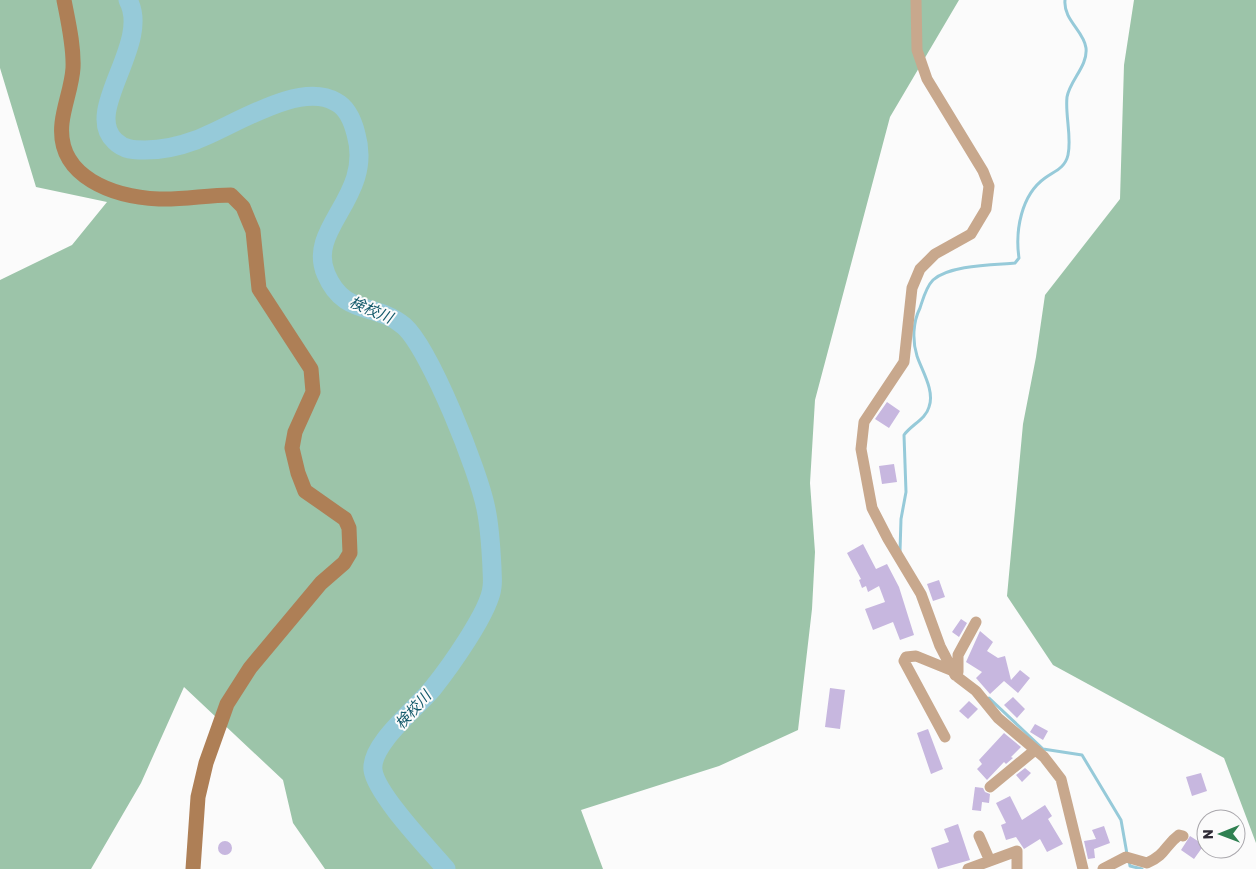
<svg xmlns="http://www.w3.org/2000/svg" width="1256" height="869" font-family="Rubik,'Noto Sans JP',sans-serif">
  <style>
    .forest { fill: #9cc4a9 }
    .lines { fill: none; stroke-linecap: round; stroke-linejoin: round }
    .stream { stroke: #96cad9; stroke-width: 3 }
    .river { stroke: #96cad9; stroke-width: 19 }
    .building { fill: #c7b7df }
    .street { stroke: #c8a88d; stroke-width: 11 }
    .secondary { stroke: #ae7f56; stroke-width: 15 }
    .labels { text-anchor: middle; stroke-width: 4; stroke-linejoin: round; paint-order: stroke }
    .water-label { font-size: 15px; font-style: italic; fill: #13596a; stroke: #fbfbfb }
  </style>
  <rect width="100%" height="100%" fill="#fbfbfb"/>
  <path class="forest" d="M 0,0 L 959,0 L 890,117 L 815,400 L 810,483 L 815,552 L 812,609 L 798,730 L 719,766 L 581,810 L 603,869 L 325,869 L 293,823 L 283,780 L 184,687 L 141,783 L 91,869 L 0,869 L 0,280 L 72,245 L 107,202 L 36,187 L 0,68 Z
    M 1134,0 L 1256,0 L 1256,843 L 1224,758 L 1053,665 L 1007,596 L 1023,424 L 1036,357 L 1045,295 L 1120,199 L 1124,65 Z"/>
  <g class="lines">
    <path class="stream" d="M 900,551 L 901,519 L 906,492 L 904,435 C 911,425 926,419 929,407 C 935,391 922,371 917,356 C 912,340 913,322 920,308 C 923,299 926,287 933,280 C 950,265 993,265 1015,263 L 1019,258 C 1015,231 1021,195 1045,178 C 1055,171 1065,168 1068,155 C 1072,137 1065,116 1067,97 C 1070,80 1088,66 1086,48 C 1084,31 1063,20 1065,0
      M 989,698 L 1043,749 L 1082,755 L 1121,820 L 1127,854
      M 1129,860 L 1130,866 L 1142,869"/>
    <path class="river" d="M 128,0 C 152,43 82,111 115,141 C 124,150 134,150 145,150 C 163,150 180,146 196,140 C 232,127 299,80 336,102 C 348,108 353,122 356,134 C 374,197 306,228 326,274 C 344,317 376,302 404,326 C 430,349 479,472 486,509 C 490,528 491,548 492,568 C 492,574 493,581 492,587 C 490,611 449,668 433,688 C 417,708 370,744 373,770 C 376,794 429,849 446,869"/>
  </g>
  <path class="building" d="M 887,402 L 900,411 L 889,428 L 875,419 Z
    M 894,464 L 897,482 L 882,484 L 879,466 Z
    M 863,544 L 876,569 L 887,564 L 899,587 L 914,635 L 900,640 L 893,622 L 873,630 L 865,609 L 885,602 L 879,586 L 868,592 L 866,586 L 862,588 L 859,580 L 861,579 L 847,553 Z
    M 939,580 L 945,597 L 933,601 L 927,584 Z
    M 961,619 L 967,623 L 959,637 L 952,632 Z
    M 980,631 L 993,642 L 987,651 L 998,658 L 1005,656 L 1011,680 L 1020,670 L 1030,678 L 1018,693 L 1004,681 L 990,694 L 976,678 L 982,672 L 966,662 Z
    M 830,688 L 845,690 L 840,729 L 825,727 Z
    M 1013,697 L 1025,709 L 1017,718 L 1004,705 Z
    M 969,701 L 978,709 L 968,719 L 959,711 Z
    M 1035,724 L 1048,731 L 1043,740 L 1030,732 Z
    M 928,729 L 943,769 L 931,774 L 917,733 Z
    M 1004,733 L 1021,747 L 1011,757 L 1013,758 L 1006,764 L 1004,762 L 987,780 L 977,769 L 982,764 L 979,760 Z
    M 1025,768 L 1031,773 L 1022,782 L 1016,775 Z
    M 1201,773 L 1207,791 L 1192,796 L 1186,777 Z
    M 975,787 L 983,788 L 985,792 L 990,794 L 989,803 L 982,802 L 981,811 L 972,810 Z
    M 1010,796 L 1022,820 L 1045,805 L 1052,816 L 1048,819 L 1063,844 L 1047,852 L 1040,839 L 1024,849 L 1016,837 L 1006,840 L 1001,825 L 1006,823 L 996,803 Z
    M 958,824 L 970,860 L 938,869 L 931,848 L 949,842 L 944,829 Z
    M 1104,826 L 1110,843 L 1094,849 L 1095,858 L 1088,859 L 1084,841 L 1096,839 L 1092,830 Z
    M 1190,836 L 1204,845 L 1194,859 L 1181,850 Z
    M218 848a7 7 0 1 1 14 0a7 7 0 1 1-14 0Z"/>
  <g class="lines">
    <path class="street" d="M 916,0 L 917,50 L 927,79 L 983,171 L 989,186 L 986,209 L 971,234 L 935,254 L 920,269 L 912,288 L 904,362 L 864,422 L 861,449 L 872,508 L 888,539 L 921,594 L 940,646 L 955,675 L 976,691 L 998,718 L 1044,757 L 1061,779 L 1083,869
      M 955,675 L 958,672 L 958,655 L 976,622
      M 945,737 L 904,661 L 906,657 L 916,656 L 953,671
      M 990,787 L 1035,750
      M 979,836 L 990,861
      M 968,869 L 1017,851 L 1017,869
      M 1103,869 L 1126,857 L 1147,863 C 1167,854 1164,846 1179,835 L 1183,836"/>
    <path class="secondary" d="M 64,0 C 68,21 74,46 73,68 C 72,86 64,105 62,123 C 56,178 115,197 159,199 C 183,200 207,195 231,195 L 243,207 L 253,231 L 259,289 L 311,369 L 313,392 L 295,432 L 292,448 L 298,473 L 305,491 L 345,519 L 349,528 L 350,553 L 344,563 L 321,583 L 250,668 L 227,704 L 206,763 L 198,797 L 193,869"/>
  </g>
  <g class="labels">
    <g class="water-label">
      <text transform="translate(371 310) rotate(23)" y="5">検校川</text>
      <text transform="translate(413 710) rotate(-48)" y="5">検校川</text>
    </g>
  </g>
  <g transform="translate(1221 834) rotate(269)"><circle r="24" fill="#fbfbfb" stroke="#a9a7ac"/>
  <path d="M0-4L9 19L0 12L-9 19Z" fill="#2f8051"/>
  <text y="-8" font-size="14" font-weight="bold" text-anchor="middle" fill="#2e2a35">N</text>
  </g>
</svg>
